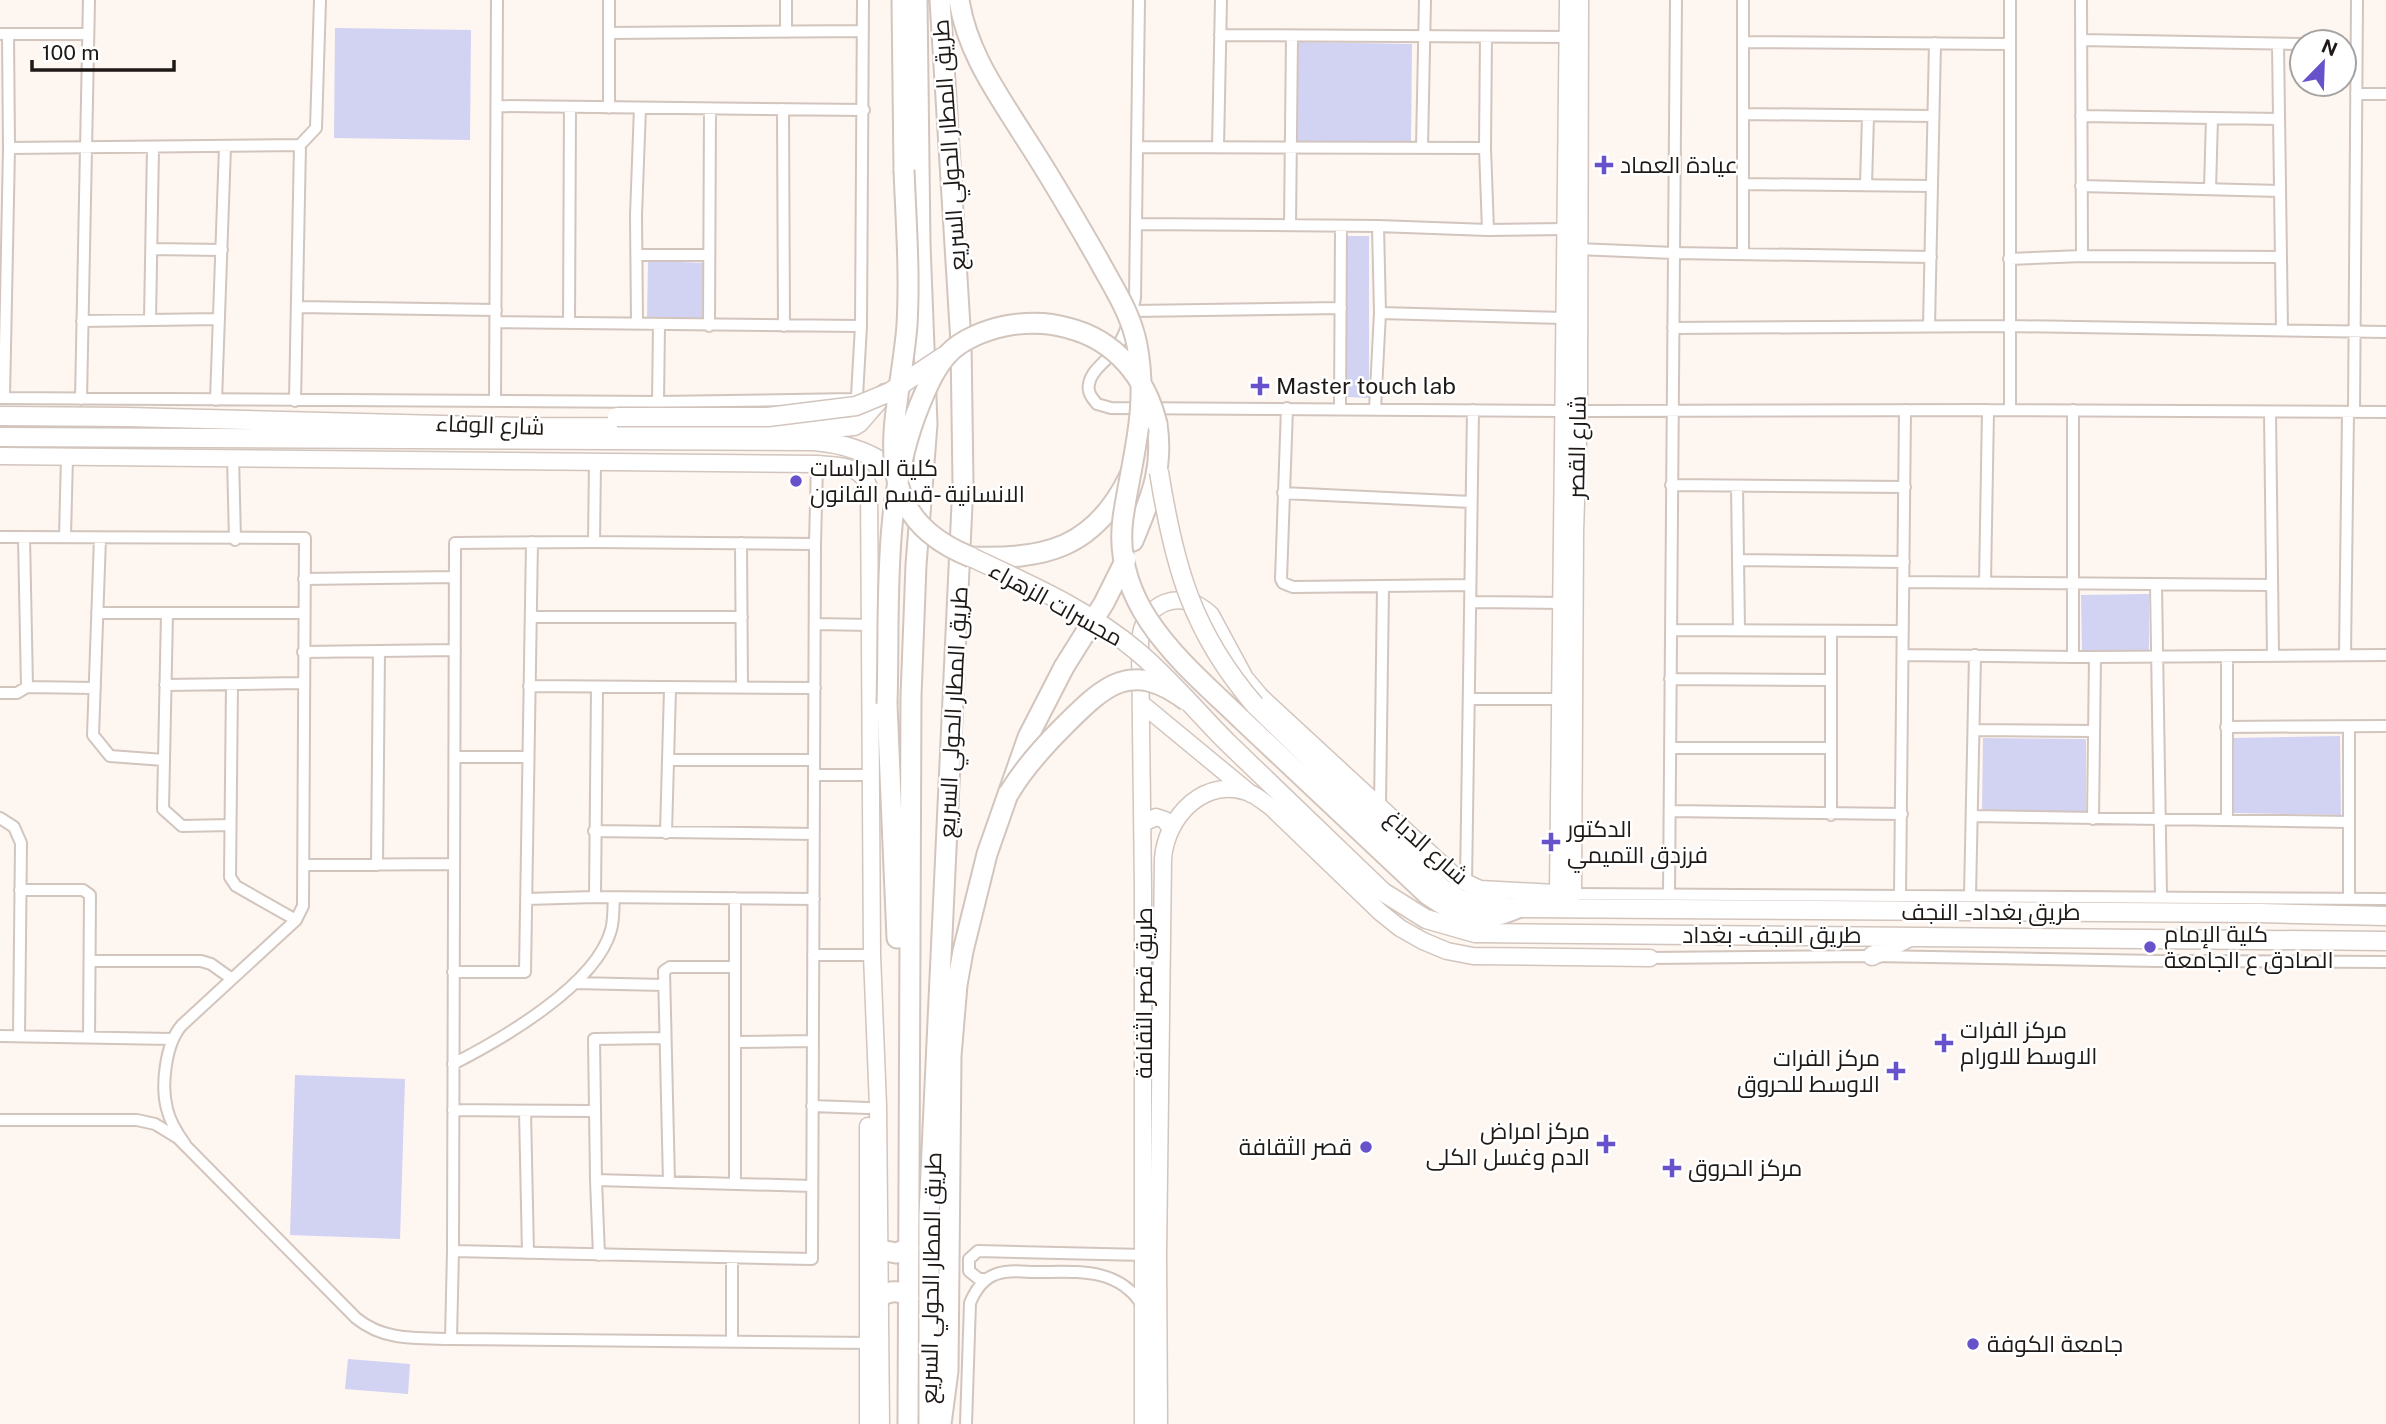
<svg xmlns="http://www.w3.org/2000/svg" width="2386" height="1424" font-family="'Public Sans',Cairo,sans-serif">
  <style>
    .green { fill: #d2d2f3 }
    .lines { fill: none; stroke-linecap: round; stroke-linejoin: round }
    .street-casing { stroke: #d2c5bd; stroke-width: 14 }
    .secondary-casing { stroke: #d2c5bd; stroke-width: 19 }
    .primary-casing { stroke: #d2c5bd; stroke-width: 21 }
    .highway-casing { stroke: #d2c5bd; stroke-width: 23 }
    .street { stroke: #fff; stroke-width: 10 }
    .secondary { stroke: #fff; stroke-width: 16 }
    .primary { stroke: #fff; stroke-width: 18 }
    .highway { stroke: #fff; stroke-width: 19 }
    .primary-bridge-casing { stroke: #d2c5bd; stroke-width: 21; stroke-linecap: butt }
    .highway-bridge-casing { stroke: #d2c5bd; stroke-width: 23; stroke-linecap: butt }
    .primary-bridge { stroke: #fff; stroke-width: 18 }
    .highway-bridge { stroke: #fff; stroke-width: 19 }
    .poi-dot { fill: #6752cb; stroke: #fff; stroke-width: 2.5 }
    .labels { text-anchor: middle; stroke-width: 5; stroke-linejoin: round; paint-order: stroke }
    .street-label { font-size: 23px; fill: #1e1916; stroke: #fff }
    .poi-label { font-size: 23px; fill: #1e1916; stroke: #fff; text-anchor: start }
  </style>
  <rect width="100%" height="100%" fill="#fef6f1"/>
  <path class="green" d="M 335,28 L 471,30 L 470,140 L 334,138 Z
    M 1298,42 L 1412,44 L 1411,143 L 1296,141 Z
    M 1346,236 L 1369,236 L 1369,398 L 1347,397 Z
    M 648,261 L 707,263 L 706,322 L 647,320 Z
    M 2149,594 L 2149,650 L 2082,651 L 2081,595 Z
    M 2340,736 L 2341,815 L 2234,813 L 2232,738 Z
    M 1983,738 L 2086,739 L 2086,812 L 1982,811 Z
    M 295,1075 L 405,1079 L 400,1239 L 290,1235 Z
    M 348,1359 L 410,1364 L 408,1394 L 345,1389 Z"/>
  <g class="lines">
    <defs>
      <path id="street" d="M 1139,0 L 1135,298 C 1132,316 1126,333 1116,349 C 1108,360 1091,370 1089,384 C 1087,392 1092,398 1097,404 L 1111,408 L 1565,411
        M 2081,0 L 2082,256
        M 786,32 L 786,0
        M 609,33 L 863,31
        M 0,34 L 88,34
        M 1220,35 L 1573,37
        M 1486,37 L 1485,148 L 1488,230
        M 2081,40 L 2302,44
        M 1744,42 L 2010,44
        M 2278,44 L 2282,330
        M 2356,94 L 2386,94
        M 497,106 L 864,110
        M 609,108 L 609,0
        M 783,109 L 784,326
        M 1744,114 L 1933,116
        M 2081,116 L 2279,119
        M 1138,147 L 1485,148
        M 1218,147 L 1221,0
        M 1422,147 L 1425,0
        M 9,148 L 300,145
        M 1743,184 L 1932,186
        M 1866,185 L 1868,116
        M 2081,186 L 2280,191
        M 2210,189 L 2212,118
        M 1137,224 L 1378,226 L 1488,230 L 1566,229
        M 1290,225 L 1292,36
        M 152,249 L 222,250
        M 1577,249 L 1674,253 L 1931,257
        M 1743,254 L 1743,0
        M 637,255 L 709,255
        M 2009,259 L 2082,256 L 2280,257
        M 297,307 L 496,310
        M 1133,311 L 1341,308
        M 1380,313 L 1565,318
        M 150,320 L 153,148
        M 82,321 L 219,319
        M 496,322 L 861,326
        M 569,323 L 570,107
        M 637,323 L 636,215 L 640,108
        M 709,326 L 710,109
        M 1929,326 L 1935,43
        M 1673,328 L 2009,326 L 2386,332
        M 0,398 L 658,402 L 854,399 L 857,396 L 861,326 L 863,0
        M 4,398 L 9,148 L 8,34
        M 81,399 L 89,0
        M 216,400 L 225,147
        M 295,401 L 300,145 L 316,128 L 320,0
        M 495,401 L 497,0
        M 658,402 L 659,325
        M 1287,408 L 1281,579 L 1283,583 L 1293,587 L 1470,585
        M 1340,408 L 1341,226
        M 1375,409 L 1380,313 L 1378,226
        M 2010,410 L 2010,0
        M 2073,410 L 2073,657 L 2095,657 L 2093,819
        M 1579,411 L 1988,410 L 2386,412
        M 2270,412 L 2273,656
        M 2354,412 L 2357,0
        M 233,457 L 235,540
        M 1671,485 L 1905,487
        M 1737,486 L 1739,630
        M 1283,493 L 1471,502
        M 0,537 L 305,538 L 303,906 L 296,920 L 182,1025 C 165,1044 161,1086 167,1109 C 170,1122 177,1133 185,1144
        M 24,537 L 27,687
        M 65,537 L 67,456
        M 100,538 L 93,735 L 110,756 L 164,760
        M 594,542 L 595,462
        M 741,543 L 742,687
        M 1738,560 L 1904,562
        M 304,579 L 455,577
        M 1904,582 L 2271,585
        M 1985,583 L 1988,410
        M 2156,585 L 2161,897
        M 1471,602 L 1562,603
        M 97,613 L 304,613
        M 167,613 L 163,809 L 182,826 L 230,825
        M 531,617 L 742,617
        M 815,624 L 871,625
        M 1671,630 L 1903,631
        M 303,652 L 455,650
        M 1903,655 L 2073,657
        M 2345,655 L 2348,412
        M 2227,656 L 2227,820
        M 2095,657 L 2386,655
        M 1670,679 L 1831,680
        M 232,684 L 230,877 L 236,886 L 296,920
        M 165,685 L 303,683
        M 529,686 L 815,688
        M 0,693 L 17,693 L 27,687 L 95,688
        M 1469,699 L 1561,699
        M 2226,727 L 2386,726
        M 2349,727 L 2349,898
        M 1974,730 L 2094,731
        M 1670,748 L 1830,748
        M 455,757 L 528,757
        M 670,760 L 814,760
        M 814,775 L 871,775
        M 1380,806 L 1383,587
        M 1670,811 L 1902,814
        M 1831,815 L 1831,631
        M 1972,816 L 2349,822
        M 0,818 L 14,827 L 21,843 L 19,1036
        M 594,831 L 814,834
        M 666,833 L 670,689
        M 303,865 L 454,864
        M 377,865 L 379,651
        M 1466,884 L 1473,410
        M 20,890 L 83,890 L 90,895 L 89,1038
        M 1573,894 L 2386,899
        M 1669,894 L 1676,0
        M 1900,895 L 1905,410
        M 1970,896 L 1975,655
        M 595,897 L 597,688
        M 735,898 L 735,1184
        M 526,899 L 595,897 L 814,899
        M 813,955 L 872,955
        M 1650,958 L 1872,956 L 2157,961 L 2386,962
        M 90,961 L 201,961 L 211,964 L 232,979
        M 453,972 L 525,972 L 532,542
        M 575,983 L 664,985
        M 0,1036 L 172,1039
        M 735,1042 L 813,1041
        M 453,1064 C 502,1039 596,985 611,930 C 614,920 613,908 614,898
        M 812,1106 L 868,1108
        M 453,1110 L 594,1111
        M 525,1111 L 528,1253
        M 0,1120 L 137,1120 L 155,1124 L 178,1138 L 356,1318 C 384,1341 416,1338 451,1339 L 872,1343
        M 596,1180 L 594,1039 L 664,1038
        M 669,1182 L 664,971 L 670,967 L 735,967
        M 453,1251 L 812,1259 L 815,544 L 817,464
        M 599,1255 L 596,1180 L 812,1186
        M 986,1279 L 979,1279 L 969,1271 L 969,1259 L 978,1251 L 1144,1255
        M 451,1339 L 453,1251 L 455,543 L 594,542 L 815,544
        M 732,1342 L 732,1258
        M 966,1424 L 970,1303 C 975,1291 982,1280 994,1275 C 1007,1269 1024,1272 1038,1272 C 1077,1272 1118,1267 1142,1305"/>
      <path id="secondary" d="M 0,456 L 817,464 C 839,466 860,464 869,487 L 872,955 L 878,1106 L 881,1424
        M 1142,704 L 1251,794
        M 1143,823 L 1156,817 L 1165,820 L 1170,828
        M 1558,894 L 1568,0
        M 868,1424 L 868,1126
        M 1143,1424 L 1143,891 L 1140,643 C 1141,602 1182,586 1211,615 L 1245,678 L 1261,697 L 1458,879 L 1480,889 L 1573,894 L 1575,532 L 1579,411 L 1580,0
        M 1159,1424 L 1158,1255 L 1163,859 C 1166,816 1206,774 1252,794 C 1258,797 1265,803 1271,807 L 1380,912 L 1400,928 L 1423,941 L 1447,951 L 1473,956 L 1650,958"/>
      <path id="primary" d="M 0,416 L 127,417 L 521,427 L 831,428 L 854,426 L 859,423 L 885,393
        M 0,437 L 814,441 C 860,445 894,462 922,499
        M 1255,705 L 1443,889 L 1458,898 L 1478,905 L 1518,908 L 2259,913 L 2386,916
        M 1228,743 L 1383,892 L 1426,919 L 1475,933 L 2386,941
        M 1872,956 L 1910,937"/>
      <path id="highway" d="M 902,0 L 904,170
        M 959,0 C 967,52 997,93 1024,136
        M 1133,541 C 1150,499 1164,470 1157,424
        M 971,557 C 1045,560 1094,548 1129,477
        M 887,704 L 897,938
        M 1241,719 L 1428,895 C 1465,919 1477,925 1518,908
        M 881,1250 L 896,1253 L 909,1248
        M 881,1296 C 891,1290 901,1290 909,1298
        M 908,1424 L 911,696 L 916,565 L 927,424 L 920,244 L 917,0
        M 929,1424 L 929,1215 L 963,483 L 961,343 L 940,0
        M 941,1424 L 948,1371 L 951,1056 L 957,985 L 963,951 L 987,854 L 1028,737 L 1064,667"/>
    </defs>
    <use href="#street" class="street-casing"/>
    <use href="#secondary" class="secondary-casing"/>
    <use href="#primary" class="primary-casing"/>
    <use href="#highway" class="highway-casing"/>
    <use href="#street" class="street"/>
    <use href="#secondary" class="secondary"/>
    <use href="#primary" class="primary"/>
    <use href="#highway" class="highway"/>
    <defs>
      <path id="primary-bridge" d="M 617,417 L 768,417 L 856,406 L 890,392 L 944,356
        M 1159,472 C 1174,566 1192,632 1255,705
        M 971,557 C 1028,584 1089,610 1138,652 C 1170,679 1198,713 1228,743"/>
      <path id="highway-bridge" d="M 1024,136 C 1050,176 1074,217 1098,259 C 1113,287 1131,313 1137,345 C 1149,410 1132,456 1123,518 C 1111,607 1184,664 1241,719
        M 904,170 C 906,221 910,274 907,325 C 900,417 858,512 971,557
        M 1064,667 L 1104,603 L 1126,559
        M 887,704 C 890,605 881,498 920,404 C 927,387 935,368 948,354 C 962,339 986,330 1005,326 C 1026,322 1048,322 1068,328 C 1116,340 1146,378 1157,424
        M 1009,793 C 1024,768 1042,748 1063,727 C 1105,685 1131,659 1187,701"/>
    </defs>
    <use href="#primary-bridge" class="primary-bridge-casing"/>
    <use href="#highway-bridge" class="highway-bridge-casing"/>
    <use href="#primary-bridge" class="primary-bridge"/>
    <use href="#highway-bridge" class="highway-bridge"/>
  </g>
  <g class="poi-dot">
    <path d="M1600.5 154.5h7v7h7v7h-7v7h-7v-7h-7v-7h7z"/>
    <path d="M1256.5 375.5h7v7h7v7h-7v7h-7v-7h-7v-7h7z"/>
    <circle cx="796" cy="481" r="7"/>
    <path d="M1547.5 831.5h7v7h7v7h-7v7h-7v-7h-7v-7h7z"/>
    <circle cx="2150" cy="947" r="7"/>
    <path d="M1940.5 1032.5h7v7h7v7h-7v7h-7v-7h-7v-7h7z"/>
    <path d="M1892.5 1060.5h7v7h7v7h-7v7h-7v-7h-7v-7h7z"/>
    <path d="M1602.5 1133.5h7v7h7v7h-7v7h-7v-7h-7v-7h7z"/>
    <circle cx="1366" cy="1147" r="7"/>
    <path d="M1668.5 1157.5h7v7h7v7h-7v7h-7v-7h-7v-7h7z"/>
    <circle cx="1973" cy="1344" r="7"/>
  </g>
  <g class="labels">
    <g class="street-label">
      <text transform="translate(949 145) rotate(-94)" y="8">طريق المطار الحولي السريع</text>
      <text transform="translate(490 425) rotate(2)" y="8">شارع الوفاء</text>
      <text transform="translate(1577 447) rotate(-89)" y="8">شارع القصر</text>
      <text transform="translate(1056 604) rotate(29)" y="8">مجسرات الزهراء</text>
      <text transform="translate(953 712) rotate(-87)" y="8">طريق المطار الحولي السريع</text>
      <text transform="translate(1427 847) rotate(41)" y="8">شارع الدباغ</text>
      <text x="1991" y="920">طريق بغداد - النجف</text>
      <text x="1772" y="943">طريق النجف - بغداد</text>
      <text transform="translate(1144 993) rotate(-90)" y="8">طريق قصر الثقافة</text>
      <text transform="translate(931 1278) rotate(-89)" y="8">طريق المطار الحولي السريع</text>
    </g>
    <g class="poi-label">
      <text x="1620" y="173">عيادة العماد</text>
      <text x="1276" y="394">Master touch lab</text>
      <text x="810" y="476">كلية الدراسات<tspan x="810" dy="26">الانسانية -قسم القانون</tspan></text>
      <text x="1567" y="837">الدكتور<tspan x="1567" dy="26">فرزدق التميمي</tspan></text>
      <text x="2164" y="942">كلية الإمام<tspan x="2164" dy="26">الصادق ع الجامعة</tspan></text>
      <text x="1960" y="1038">مركز الفرات<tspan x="1960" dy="26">الاوسط للاورام</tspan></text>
      <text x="1880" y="1066" text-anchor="end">مركز الفرات<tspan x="1880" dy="26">الاوسط للحروق</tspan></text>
      <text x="1590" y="1139" text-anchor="end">مركز امراض<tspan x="1590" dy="26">الدم وغسل الكلى</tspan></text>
      <text x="1352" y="1155" text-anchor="end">قصر الثقافة</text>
      <text x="1688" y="1176">مركز الحروق</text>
      <text x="1987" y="1352">جامعة الكوفة</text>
    </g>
  </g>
  <g transform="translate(2323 63) rotate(23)"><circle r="33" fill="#ffffff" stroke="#a5a3a2" stroke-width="2"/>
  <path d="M0-5L12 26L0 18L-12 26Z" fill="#6752cb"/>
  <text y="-10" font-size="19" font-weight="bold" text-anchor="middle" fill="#1e1916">N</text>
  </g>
  <path d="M32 60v10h142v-10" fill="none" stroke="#1e1916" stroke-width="3.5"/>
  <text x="42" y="60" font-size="21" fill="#1e1916" stroke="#ffffff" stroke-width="5" paint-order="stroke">100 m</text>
</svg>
